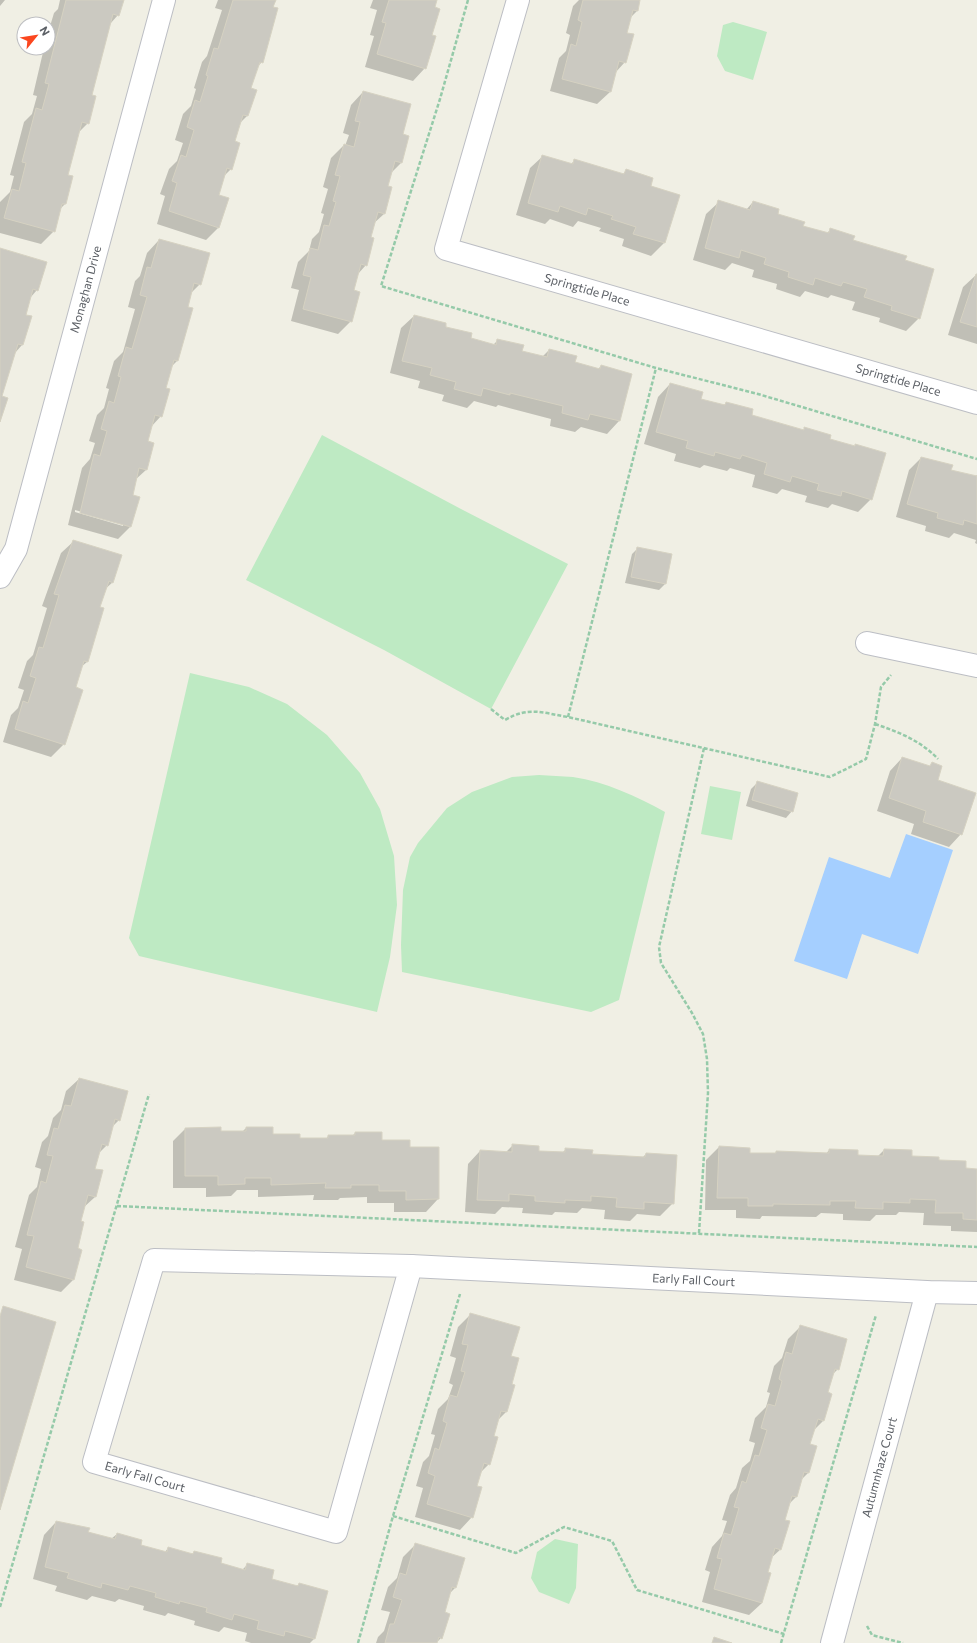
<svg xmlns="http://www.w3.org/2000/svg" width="977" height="1643" font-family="Commissioner,sans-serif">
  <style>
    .green { fill: #beeac3 }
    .water { fill: #a5cfff }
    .shadow { fill: #0003; fill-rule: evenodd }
    .building { fill: #cbc9c1; stroke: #d6d2c2 }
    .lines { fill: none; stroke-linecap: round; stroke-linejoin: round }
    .minor-casing { stroke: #bcbec4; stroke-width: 24 }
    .path { stroke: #95caa9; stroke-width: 2.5; stroke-dasharray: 4 2; stroke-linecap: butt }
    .minor { stroke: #fff; stroke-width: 22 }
    .labels { text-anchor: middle; stroke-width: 4; stroke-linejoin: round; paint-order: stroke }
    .street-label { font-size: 12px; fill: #5c6066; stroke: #fff }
  </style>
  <rect width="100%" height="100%" fill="#f0efe4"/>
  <path class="green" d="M 733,22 L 767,32 L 753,80 L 725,71 L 717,56 L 723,25 Z
    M 322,435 L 461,509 L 568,564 L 491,709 L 384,650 L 246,580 Z
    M 190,673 L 249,687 L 287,704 L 327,735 L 360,773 L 380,809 L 394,856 L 397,905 L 390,957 L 377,1012 L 139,956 L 129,938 Z
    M 539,775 C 550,776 562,776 573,777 C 606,782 636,796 665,812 L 619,1000 L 591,1012 L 402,972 L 401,945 L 403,890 L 410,857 L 418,843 L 447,808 L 472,792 L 512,777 Z
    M 710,786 L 741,792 L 732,840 L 701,834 Z
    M 555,1539 L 578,1544 L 576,1588 L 569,1604 L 539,1592 L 531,1578 L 537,1552 Z"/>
  <path class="water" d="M 906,834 L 953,850 L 918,954 L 862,934 L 847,979 L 794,961 L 829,857 L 890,878 Z"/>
  <path class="shadow" d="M 0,0 L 5,0 L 0,6 Z
    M 60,0 L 123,0 L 118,15 L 110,24 L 91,95 L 88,123 L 78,133 L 67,176 L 65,204 L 60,209 L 54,231 L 41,244 L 0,233 L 0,202 L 10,192 L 14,176 L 10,175 L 24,122 L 32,114 L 37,96 L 33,95 L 44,48 L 48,48 L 48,33 L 54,13 L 58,9 Z
    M 218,0 L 275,0 L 262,62 L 257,67 L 250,89 L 247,116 L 239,124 L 233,141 L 231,169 L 224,176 L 218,196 L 219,227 L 206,240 L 157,224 L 165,196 L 160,194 L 169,169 L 177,161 L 183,143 L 175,140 L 183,114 L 191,106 L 196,89 L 194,88 L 202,62 L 207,56 L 222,10 L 215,8 Z
    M 373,0 L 436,0 L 425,68 L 413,81 L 365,67 L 374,36 L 370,35 L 377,10 L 370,8 Z
    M 579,0 L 639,0 L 637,11 L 631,17 L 626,33 L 625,62 L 615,73 L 610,92 L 597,104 L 550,91 L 559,58 L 566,51 L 570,35 L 566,33 L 573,6 Z
    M 363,92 L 402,135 L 401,163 L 391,173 L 387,187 L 384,214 L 373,224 L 370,238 L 366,265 L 357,275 L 352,291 L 351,321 L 338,334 L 291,321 L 299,290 L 291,288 L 298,262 L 309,251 L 312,239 L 319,232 L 324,214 L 321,213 L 328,189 L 323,187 L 331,158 L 344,145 L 345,146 L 349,135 L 343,133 L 351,105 Z
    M 543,156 L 571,164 L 575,160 L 622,175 L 626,171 L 650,186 L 679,195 L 664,243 L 651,256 L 622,246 L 624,239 L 599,231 L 601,228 L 578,221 L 573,227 L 550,219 L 545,224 L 516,215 L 530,168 Z
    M 719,202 L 746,210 L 753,202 L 802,226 L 827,233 L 830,230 L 852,241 L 904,261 L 919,318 L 906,331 L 879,322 L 880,318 L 852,310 L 855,302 L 831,295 L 828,298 L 805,291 L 800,297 L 776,289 L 777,284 L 752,277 L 754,270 L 732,263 L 725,270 L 693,260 L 706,214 Z
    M 159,240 L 200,284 L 190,294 L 187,307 L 191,309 L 177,361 L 171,367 L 165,389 L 161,416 L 151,427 L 147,442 L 146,470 L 135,480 L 131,495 L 130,527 L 118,539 L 68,525 L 82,468 L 90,459 L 95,443 L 89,441 L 97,415 L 104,408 L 109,389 L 106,388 L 114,361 L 123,352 L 135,309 L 128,307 L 135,281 L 140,276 L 147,253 ZM 75,510 L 123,524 L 123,526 L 75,512 Z
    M 0,249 L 37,290 L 30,298 L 24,315 L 31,317 L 22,345 L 14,354 L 0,397 L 0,419 Z
    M 976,275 L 977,275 L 977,344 L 948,335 L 963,287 Z
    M 414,316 L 444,327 L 469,339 L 493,345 L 498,340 L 521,352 L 542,357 L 549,350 L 574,363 L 598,369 L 601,366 L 631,374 L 619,421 L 607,434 L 581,427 L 575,432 L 550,426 L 551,419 L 498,405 L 496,407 L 474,401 L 467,408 L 442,401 L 444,395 L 418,388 L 420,381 L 390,373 L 401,328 Z
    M 670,384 L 700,399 L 723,406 L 726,403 L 751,415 L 802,431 L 805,428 L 828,440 L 854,447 L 856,445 L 871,499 L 858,512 L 832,504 L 828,508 L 805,502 L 807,496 L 782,489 L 777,494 L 752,487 L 755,475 L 730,468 L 727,471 L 704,465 L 700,468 L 674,461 L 676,454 L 644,444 L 658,397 Z
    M 921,458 L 950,470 L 975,477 L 977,475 L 977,544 L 975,543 L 976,540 L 954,533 L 949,538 L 925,531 L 926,526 L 896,517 L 909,470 Z
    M 74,541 L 113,582 L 104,590 L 99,607 L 103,609 L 87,662 L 81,667 L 75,688 L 64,744 L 51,757 L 3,742 L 11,715 L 18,708 L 24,690 L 18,688 L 27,661 L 33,655 L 47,608 L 42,606 L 61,553 Z
    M 638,548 L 665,584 L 659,590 L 625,583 L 632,554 Z
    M 902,758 L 929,767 L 932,763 L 936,780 L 961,834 L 949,847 L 911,834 L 914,824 L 877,811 L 890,771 Z
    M 757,783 L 792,811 L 786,818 L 746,806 L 751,789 Z
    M 79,1079 L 119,1120 L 112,1127 L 107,1145 L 98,1154 L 94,1170 L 95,1197 L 83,1208 L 80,1221 L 73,1280 L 61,1292 L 14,1280 L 22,1249 L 15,1247 L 29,1195 L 37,1187 L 41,1169 L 35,1167 L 42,1142 L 48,1136 L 53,1118 L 61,1110 L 66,1091 Z
    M 246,1128 L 272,1135 L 299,1139 L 326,1139 L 328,1136 L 352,1136 L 355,1133 L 409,1148 L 438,1199 L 426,1212 L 394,1212 L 394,1203 L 367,1203 L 367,1197 L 340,1198 L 338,1200 L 313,1200 L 314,1195 L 258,1197 L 258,1190 L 237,1190 L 231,1196 L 206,1197 L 206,1188 L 173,1188 L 173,1141 L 185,1129 L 220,1132 L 242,1132 Z
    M 513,1145 L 538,1151 L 562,1153 L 566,1149 L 591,1155 L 642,1158 L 646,1154 L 673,1203 L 660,1216 L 637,1214 L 630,1221 L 604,1219 L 605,1210 L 582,1208 L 577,1213 L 555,1212 L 552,1215 L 522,1213 L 523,1208 L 502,1207 L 495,1214 L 465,1212 L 468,1164 L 480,1151 L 505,1153 Z
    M 719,1147 L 749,1154 L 774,1154 L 776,1152 L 826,1154 L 829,1150 L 857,1156 L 877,1157 L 884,1150 L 911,1157 L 938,1161 L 965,1169 L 977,1170 L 977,1232 L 951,1231 L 951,1226 L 923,1225 L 924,1213 L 899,1212 L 896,1215 L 876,1215 L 870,1221 L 843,1220 L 843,1214 L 821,1213 L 816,1217 L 762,1216 L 760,1219 L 736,1218 L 736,1210 L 705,1210 L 706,1160 Z
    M 471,1314 L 510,1356 L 510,1384 L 506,1412 L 497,1421 L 493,1437 L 489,1464 L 480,1473 L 476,1487 L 472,1517 L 460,1530 L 415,1517 L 423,1488 L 416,1486 L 423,1462 L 429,1456 L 435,1435 L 431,1434 L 438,1409 L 448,1399 L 453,1385 L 449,1383 L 456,1358 L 450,1356 L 458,1327 Z
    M 800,1327 L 838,1369 L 833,1374 L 827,1393 L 831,1394 L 823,1421 L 813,1431 L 809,1444 L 808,1473 L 801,1480 L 796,1497 L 789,1504 L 784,1520 L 781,1549 L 770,1559 L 762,1603 L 749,1615 L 702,1602 L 710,1572 L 705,1570 L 712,1547 L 722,1536 L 727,1521 L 722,1520 L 730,1495 L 736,1488 L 742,1468 L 750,1461 L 755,1443 L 749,1441 L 755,1418 L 766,1407 L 770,1393 L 767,1392 L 774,1366 L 782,1358 L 788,1339 Z
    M 56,1522 L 111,1539 L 117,1534 L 140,1546 L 165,1552 L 168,1548 L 191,1555 L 194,1552 L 220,1563 L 242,1570 L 248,1564 L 271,1580 L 296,1587 L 299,1584 L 327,1592 L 314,1639 L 310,1643 L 251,1643 L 245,1641 L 247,1633 L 224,1627 L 219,1632 L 194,1625 L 195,1621 L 168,1613 L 165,1616 L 143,1610 L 144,1606 L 119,1599 L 115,1602 L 92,1596 L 87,1600 L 55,1591 L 57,1586 L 33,1579 L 44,1535 Z
    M 416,1544 L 455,1588 L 449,1594 L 443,1613 L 441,1638 L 436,1643 L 376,1643 L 378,1637 L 384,1631 L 390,1612 L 381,1610 L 388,1587 L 397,1578 L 403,1557 Z"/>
  <path class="building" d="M 66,0 L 124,0 L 119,16 L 113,14 L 92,95 L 96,96 L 89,124 L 82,122 L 68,175 L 73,176 L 66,204 L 62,204 L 55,232 L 4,218 L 12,189 L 19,191 L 26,163 L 22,162 L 36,108 L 42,110 L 49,84 L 45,83 Z
    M 233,0 L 276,0 L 273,7 L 278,8 L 263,63 L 260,62 L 251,88 L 257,90 L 248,116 L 243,115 L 235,141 L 240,143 L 232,170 L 227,168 L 219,195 L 229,198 L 219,228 L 169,211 L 177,183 L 172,181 L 181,155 L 186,157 L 194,130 L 187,127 L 195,100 L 200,102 L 208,76 L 206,75 L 214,48 L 218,49 Z
    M 389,0 L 437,0 L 435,7 L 440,9 L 432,35 L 436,36 L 426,69 L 377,54 L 386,23 L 382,22 Z
    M 583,0 L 640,0 L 638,11 L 633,10 L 627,33 L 634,34 L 626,63 L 619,61 L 611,92 L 562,79 L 571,44 L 576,46 L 582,22 L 578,20 Z
    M 363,91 L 411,104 L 403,134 L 409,136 L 402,163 L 395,161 L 388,186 L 392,187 L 385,214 L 378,212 L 371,237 L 374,238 L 367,266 L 361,264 L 354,290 L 360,292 L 352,322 L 303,309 L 311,277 L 303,275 L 310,248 L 318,250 L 324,225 L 329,226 L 336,202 L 333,201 L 340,176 L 335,175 L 344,144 L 354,147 L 360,122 L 355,121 Z
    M 542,155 L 573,164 L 574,159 L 624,174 L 626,169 L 653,178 L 651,186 L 680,195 L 665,243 L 633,234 L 636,227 L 611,219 L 613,216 L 588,208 L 586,215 L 560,206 L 558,212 L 528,203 Z
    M 718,200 L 750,210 L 753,201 L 779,209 L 778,214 L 805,222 L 803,226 L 829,233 L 830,228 L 855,236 L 853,240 L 907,256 L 905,260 L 934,269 L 920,319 L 891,310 L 892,306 L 864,297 L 867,289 L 843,282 L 841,286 L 815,278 L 813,285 L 788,277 L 789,272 L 764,264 L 766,258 L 741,250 L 739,258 L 705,248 Z
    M 159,239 L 210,253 L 201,285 L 194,283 L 188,307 L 193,308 L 178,361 L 174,360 L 166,388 L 170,389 L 162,417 L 155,415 L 148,441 L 154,443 L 147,470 L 139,468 L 133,495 L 140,497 L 131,527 L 80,513 L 94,454 L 100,456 L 107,431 L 101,429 L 109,401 L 114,403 L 121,377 L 118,376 L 126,347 L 132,349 L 147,297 L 140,295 L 147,267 L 151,268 Z
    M 0,248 L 47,262 L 38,291 L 33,289 L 26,315 L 32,316 L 23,345 L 18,344 L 2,396 L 8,398 L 0,422 Z
    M 976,274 L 977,274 L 977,327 L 960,322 Z
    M 414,315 L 446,323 L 446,327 L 472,333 L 471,338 L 496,345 L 497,339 L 524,345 L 522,351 L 547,357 L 549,349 L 577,356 L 575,362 L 600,369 L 601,365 L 632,374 L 620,421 L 590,414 L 588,420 L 562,413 L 563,406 L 510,393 L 510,395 L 483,388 L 481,396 L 454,389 L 456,382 L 430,375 L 432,368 L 402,361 Z
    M 670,383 L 703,392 L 701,399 L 725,405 L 726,402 L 753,409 L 752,415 L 804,430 L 804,427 L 831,435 L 830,439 L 855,446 L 855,444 L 886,453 L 872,500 L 842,491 L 841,496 L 817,490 L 819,484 L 792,476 L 790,482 L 764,474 L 767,463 L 742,455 L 740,459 L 715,452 L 714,456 L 686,448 L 688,441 L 656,432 Z
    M 921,457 L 953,465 L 951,470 L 977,476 L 977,475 L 977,524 L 964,520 L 963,525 L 937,518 L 938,513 L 907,504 Z
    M 73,540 L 122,555 L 113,583 L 109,581 L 100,607 L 104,608 L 88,662 L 84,661 L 76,687 L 83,690 L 65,745 L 15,729 L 23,701 L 28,703 L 36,678 L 30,676 L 39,647 L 43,648 L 59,595 L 54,594 Z
    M 637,547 L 672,554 L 666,584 L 631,577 Z
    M 902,757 L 930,766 L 932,762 L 942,766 L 938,780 L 976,793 L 962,835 L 923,822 L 926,811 L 889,798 Z
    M 757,781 L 798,793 L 793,812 L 752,800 Z
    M 79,1078 L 128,1091 L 120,1121 L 115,1119 L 108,1146 L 102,1144 L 95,1169 L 103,1170 L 96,1197 L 88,1195 L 81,1221 L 84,1222 L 78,1248 L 82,1250 L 74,1280 L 26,1267 L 34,1236 L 27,1235 L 41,1181 L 46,1183 L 53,1156 L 47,1155 L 54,1128 L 58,1129 L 65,1105 L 71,1106 Z
    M 221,1127 L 221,1131 L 246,1131 L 246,1127 L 273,1127 L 273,1134 L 300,1134 L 300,1138 L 328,1138 L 328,1135 L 355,1135 L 355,1132 L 382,1132 L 382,1140 L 410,1140 L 410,1147 L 439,1147 L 439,1199 L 406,1200 L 406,1191 L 379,1191 L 379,1185 L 351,1185 L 351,1188 L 325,1188 L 326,1183 L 271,1185 L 271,1178 L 245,1178 L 245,1184 L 218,1185 L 218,1176 L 185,1176 L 185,1128 Z
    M 512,1144 L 539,1146 L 539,1151 L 565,1152 L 565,1148 L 593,1150 L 592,1154 L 645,1157 L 646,1153 L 677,1155 L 674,1204 L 644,1202 L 644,1209 L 616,1207 L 617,1198 L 591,1196 L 591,1201 L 565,1200 L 565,1203 L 535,1201 L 535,1196 L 509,1194 L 509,1201 L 477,1200 L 480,1150 L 512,1152 Z
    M 719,1146 L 750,1148 L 750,1153 L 776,1153 L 776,1151 L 829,1153 L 829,1149 L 858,1150 L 858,1155 L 883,1156 L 884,1149 L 912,1150 L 912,1156 L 939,1157 L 939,1160 L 966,1161 L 966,1168 L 977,1169 L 977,1220 L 963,1219 L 963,1213 L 935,1213 L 936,1200 L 910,1199 L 910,1203 L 883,1202 L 883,1209 L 855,1208 L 856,1201 L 830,1201 L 830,1205 L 773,1204 L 773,1206 L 748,1206 L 748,1198 L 717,1198 Z
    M 3,1306 L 56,1322 L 0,1510 L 0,1316 Z
    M 470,1313 L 520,1327 L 511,1356 L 519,1358 L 512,1384 L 515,1385 L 507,1412 L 501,1411 L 494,1436 L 498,1437 L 490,1465 L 484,1463 L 477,1486 L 482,1487 L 473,1518 L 427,1504 L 435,1476 L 428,1473 L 435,1448 L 439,1450 L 447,1423 L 443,1421 L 450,1395 L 457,1397 L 465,1372 L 461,1371 L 468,1345 L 462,1344 Z
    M 800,1325 L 847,1339 L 839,1370 L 835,1369 L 828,1392 L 832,1394 L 824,1421 L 818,1419 L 810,1444 L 817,1446 L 809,1473 L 804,1472 L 797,1497 L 792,1496 L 785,1520 L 790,1521 L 781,1550 L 775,1548 L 768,1572 L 771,1573 L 762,1603 L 714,1589 L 722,1559 L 717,1558 L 724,1533 L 731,1535 L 739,1508 L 734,1507 L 742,1481 L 746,1483 L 755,1455 L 759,1456 L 767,1430 L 761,1428 L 768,1404 L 775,1406 L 782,1381 L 779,1379 L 786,1352 L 792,1354 Z
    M 56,1521 L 90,1528 L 88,1532 L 115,1539 L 117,1533 L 142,1540 L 141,1545 L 167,1552 L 168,1547 L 193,1554 L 194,1551 L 222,1558 L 221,1563 L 245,1570 L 247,1563 L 274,1570 L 272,1579 L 298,1586 L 299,1583 L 328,1591 L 315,1639 L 285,1631 L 284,1636 L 257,1629 L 259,1621 L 234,1614 L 232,1620 L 206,1612 L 207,1608 L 180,1601 L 179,1604 L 155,1597 L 156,1593 L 130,1586 L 128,1590 L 102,1583 L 101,1588 L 67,1578 L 69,1573 L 45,1567 Z
    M 415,1543 L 465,1558 L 456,1588 L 452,1587 L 445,1612 L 450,1614 L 442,1639 L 439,1637 L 437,1643 L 385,1643 L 390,1624 L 394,1624 L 402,1600 L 393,1597 L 400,1573 L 406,1575 Z
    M 714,1637 L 732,1643 L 712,1643 Z"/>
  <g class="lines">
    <defs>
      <g id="minor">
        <path id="s1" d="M 518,0 L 446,249 L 977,403"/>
        <path id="s2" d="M 0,577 L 16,549 L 164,0"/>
        <path d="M 867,643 L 977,666"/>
        <path d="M 154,1260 L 411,1266 L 336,1532 L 94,1462 Z"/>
        <path id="s3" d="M 411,1266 L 927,1292 L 977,1293"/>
        <path id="s4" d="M 832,1643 L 927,1292"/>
      </g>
    </defs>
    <use href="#minor" class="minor-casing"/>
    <path class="path" d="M 468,0 L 440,99 L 381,286 L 656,368 L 758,394 L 977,459
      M 491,709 L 505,720 C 529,706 543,713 568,717 L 830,777 L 866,759 L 875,724 L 881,687 L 891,675
      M 568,717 L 656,368
      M 875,724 C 899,732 921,741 938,759
      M 117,1206 L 977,1247
      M 699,1233 L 708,1093 L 707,1059 L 703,1034 L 692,1013 L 661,963 L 659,947 L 704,748
      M 393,1516 L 516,1553 L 564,1527 L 612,1541 L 637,1590 L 784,1634
      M 0,1607 L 149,1094
      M 867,1626 L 872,1635 L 903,1643
      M 358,1643 L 393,1516 L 460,1294
      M 781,1643 L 876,1315"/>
    <use href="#minor" class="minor"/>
  </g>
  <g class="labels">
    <g class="street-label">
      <text dy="4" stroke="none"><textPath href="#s2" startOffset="301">Monaghan Drive</textPath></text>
      <text dy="4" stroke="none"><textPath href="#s1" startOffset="406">Springtide Place</textPath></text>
      <text dy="4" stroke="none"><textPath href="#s1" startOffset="730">Springtide Place</textPath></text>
      <text dy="4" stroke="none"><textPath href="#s3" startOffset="283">Early Fall Court</textPath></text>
      <text dy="4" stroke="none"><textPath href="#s4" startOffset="182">Autumnhaze Court</textPath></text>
      <text transform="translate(145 1477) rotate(16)" y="4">Early Fall Court</text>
    </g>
  </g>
  <g transform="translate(36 36) rotate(60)"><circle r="19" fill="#ffffff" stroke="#bebfc2"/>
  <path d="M0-3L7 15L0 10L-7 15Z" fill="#fb471f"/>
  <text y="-6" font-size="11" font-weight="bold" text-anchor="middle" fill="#5c6066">N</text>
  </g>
</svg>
